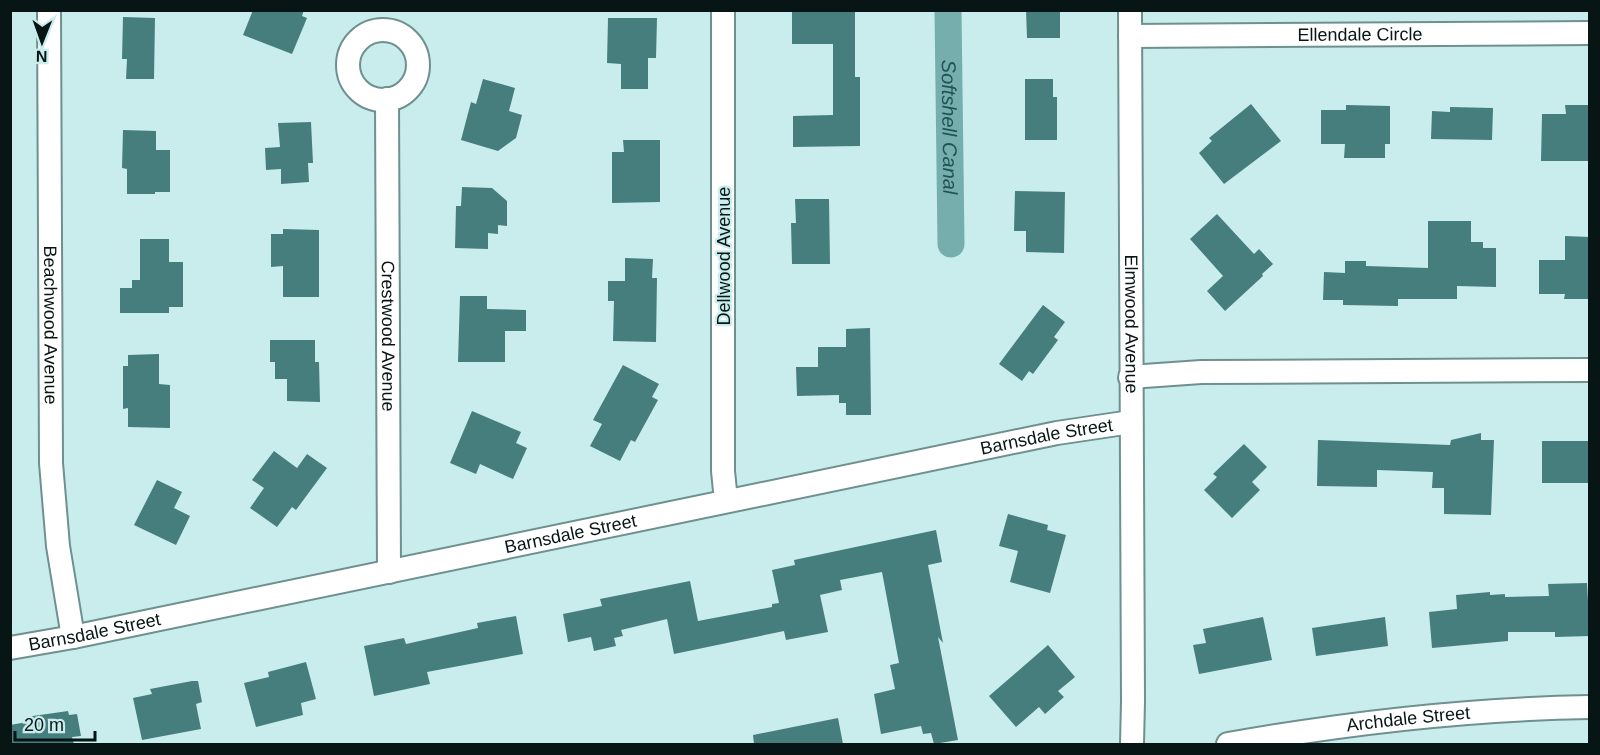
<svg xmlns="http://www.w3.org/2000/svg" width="1600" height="755" font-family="Arial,sans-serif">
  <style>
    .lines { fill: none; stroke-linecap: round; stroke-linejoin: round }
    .canal { stroke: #75aead; stroke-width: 27 }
    .building { fill: #457e7d }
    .street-casing { stroke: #6e908f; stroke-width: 26 }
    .street { stroke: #fff; stroke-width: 22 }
    .labels { text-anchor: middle; stroke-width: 4.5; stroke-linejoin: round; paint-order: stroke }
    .street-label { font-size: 18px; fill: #081515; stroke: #c9edec }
    .water-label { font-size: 20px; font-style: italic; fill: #215353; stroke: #c9edec }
  </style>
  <rect width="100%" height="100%" fill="#c9edec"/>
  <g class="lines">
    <path class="canal" id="s1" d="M 948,10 L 951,244"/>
  </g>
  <path class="building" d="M 253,10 L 304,10 L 302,16 L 307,18 L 292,54 L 243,35 Z
    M 792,10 L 855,10 L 855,77 L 860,77 L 860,146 L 793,147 L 793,116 L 833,115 L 833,44 L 792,44 Z
    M 1026,10 L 1060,10 L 1060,38 L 1027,38 Z
    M 123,17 L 155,18 L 154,79 L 126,79 L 127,59 L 122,59 Z
    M 608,18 L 657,18 L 656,58 L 648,58 L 648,89 L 621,89 L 621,64 L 607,63 Z
    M 483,79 L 515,88 L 509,111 L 522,115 L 516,138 L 498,151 L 461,140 L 471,102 L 476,104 Z
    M 1025,79 L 1053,79 L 1053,97 L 1057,97 L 1057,140 L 1025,140 Z
    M 1251,104 L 1281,141 L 1224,184 L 1199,153 L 1212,141 L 1209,138 Z
    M 1346,105 L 1390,106 L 1390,144 L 1385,144 L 1385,158 L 1344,158 L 1345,144 L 1321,144 L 1321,110 L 1346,110 Z
    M 1565,105 L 1589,105 L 1590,161 L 1541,161 L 1542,114 L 1566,114 Z
    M 1450,107 L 1493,108 L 1492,140 L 1431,139 L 1432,111 L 1450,112 Z
    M 311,122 L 313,163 L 308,163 L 309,182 L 281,184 L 281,169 L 266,170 L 265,148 L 280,147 L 278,123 Z
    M 123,130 L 156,131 L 156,150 L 170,150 L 170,192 L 155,192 L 155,194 L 127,194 L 127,169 L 122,168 Z
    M 623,140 L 660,140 L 660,202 L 612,203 L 612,152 L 624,152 Z
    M 462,187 L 492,188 L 507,201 L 507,226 L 498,225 L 498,234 L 488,233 L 488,249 L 455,248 L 456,206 L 461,206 Z
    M 1015,191 L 1065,192 L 1064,253 L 1026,252 L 1026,231 L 1014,231 Z
    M 795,199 L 829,199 L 830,264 L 792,264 L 791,223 L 796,223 Z
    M 1217,214 L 1254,254 L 1259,249 L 1273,264 L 1262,274 L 1263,276 L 1225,311 L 1207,291 L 1223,276 L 1190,239 Z
    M 1428,221 L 1471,221 L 1471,242 L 1483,242 L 1483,248 L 1496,248 L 1496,287 L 1457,286 L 1457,299 L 1398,299 L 1398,306 L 1343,305 L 1343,300 L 1323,300 L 1324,272 L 1345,273 L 1345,261 L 1366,261 L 1366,266 L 1428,268 Z
    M 283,229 L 319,230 L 319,297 L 283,297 L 283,266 L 271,267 L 271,234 L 283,234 Z
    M 1565,236 L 1590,237 L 1590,299 L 1564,299 L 1565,294 L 1539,294 L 1539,260 L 1565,260 Z
    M 140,239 L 169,239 L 169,262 L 183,262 L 183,307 L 169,307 L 169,313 L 120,313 L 120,288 L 132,288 L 132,280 L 140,280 Z
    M 625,258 L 653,259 L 652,278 L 657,278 L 656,342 L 613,341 L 614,301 L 608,301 L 608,281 L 625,281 Z
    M 460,296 L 487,296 L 487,309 L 526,310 L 526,331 L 505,331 L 505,362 L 458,362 Z
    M 1043,305 L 1065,322 L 1054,337 L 1058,340 L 1033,374 L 1029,371 L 1022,381 L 999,364 Z
    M 870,328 L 871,415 L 846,415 L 846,403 L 839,403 L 839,395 L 797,396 L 796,367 L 818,367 L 818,347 L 846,347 L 846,329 Z
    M 270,340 L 315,340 L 315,362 L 319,362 L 320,402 L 287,401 L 287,379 L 275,379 L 275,362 L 270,362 Z
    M 159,354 L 159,384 L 170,385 L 170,428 L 128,427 L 128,408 L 123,409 L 123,366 L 128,366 L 128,355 Z
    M 623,365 L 659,384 L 652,397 L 658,400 L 635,442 L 631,440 L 620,461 L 590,446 L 602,424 L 593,420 Z
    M 472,411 L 521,432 L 516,443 L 527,448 L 513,479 L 480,464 L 476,474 L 450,463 Z
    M 1481,433 L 1481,440 L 1494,440 L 1491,515 L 1444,514 L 1444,488 L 1432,488 L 1433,472 L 1377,470 L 1377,487 L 1317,486 L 1318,440 L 1450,445 L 1451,440 Z
    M 1542,441 L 1590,441 L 1590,483 L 1542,483 Z
    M 1244,444 L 1267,467 L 1252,482 L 1260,490 L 1232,518 L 1204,490 L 1217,477 L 1213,474 Z
    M 274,451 L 297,468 L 307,454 L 327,468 L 296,510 L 292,507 L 277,527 L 250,508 L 264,488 L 252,480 Z
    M 157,480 L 182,492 L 174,508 L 190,516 L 176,545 L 134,525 Z
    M 1008,514 L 1048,525 L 1047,530 L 1066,535 L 1050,593 L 1010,582 L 1018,551 L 999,546 Z
    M 936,530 L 942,562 L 928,565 L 943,643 L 938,637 L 958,740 L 934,744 L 931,733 L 923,734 L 921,726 L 881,734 L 874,694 L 895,689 L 890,665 L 899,663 L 882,572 L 840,580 L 842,590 L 820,595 L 828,632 L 786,640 L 784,631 L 674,654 L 667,619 L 621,630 L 623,636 L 614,638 L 616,646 L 594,651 L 591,637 L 568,642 L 563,614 L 602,606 L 600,599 L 690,581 L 698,621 L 772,607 L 772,604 L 779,603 L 772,570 L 795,565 L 794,560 Z
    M 1587,583 L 1590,636 L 1555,637 L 1555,632 L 1508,632 L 1508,641 L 1432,648 L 1429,612 L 1457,609 L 1456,595 L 1490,592 L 1490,595 L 1505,594 L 1505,597 L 1549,596 L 1548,584 Z
    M 516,616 L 523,654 L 427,672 L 430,684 L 374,696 L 364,646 L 404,638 L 406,644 L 478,628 L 477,623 Z
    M 1263,617 L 1272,660 L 1199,674 L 1193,645 L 1206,643 L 1203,629 Z
    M 1385,617 L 1388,646 L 1316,656 L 1312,628 Z
    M 1048,645 L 1075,677 L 1058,691 L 1064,697 L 1045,714 L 1039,707 L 1016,727 L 989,696 Z
    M 306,662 L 316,699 L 301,703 L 303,715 L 256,727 L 244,683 L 269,677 L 268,672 Z
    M 192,681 L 198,681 L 202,702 L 196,704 L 201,729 L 142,740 L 133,698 L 152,694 L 150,689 Z
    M 68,711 L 69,715 L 77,714 L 81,736 L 72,737 L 74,744 L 10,744 L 10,725 L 27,722 L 26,717 Z
    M 838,718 L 843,744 L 754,744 L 753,735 Z"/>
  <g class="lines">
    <defs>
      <g id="street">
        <path id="s2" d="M 49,10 L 51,463 L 58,546 L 73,637"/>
        <path d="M 723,10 L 723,471 L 726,501"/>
        <path id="s3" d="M 1130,10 L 1133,701 L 1132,744"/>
        <circle cx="383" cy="65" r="35"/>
        <path id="s4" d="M 1130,36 L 1590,33"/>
        <path id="s5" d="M 387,99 L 389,572"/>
        <path d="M 1130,377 L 1201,372 L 1590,370"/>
        <path id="s6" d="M 10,648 L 73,637 L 1057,433 L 1131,422"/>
        <path id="s7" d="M 1228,744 C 1347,723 1468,709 1590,707"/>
      </g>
    </defs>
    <use href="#street" class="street-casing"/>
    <use href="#street" class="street"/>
  </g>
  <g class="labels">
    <g class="street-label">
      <text dy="6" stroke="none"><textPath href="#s4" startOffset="230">Ellendale Circle</textPath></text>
      <text transform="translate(724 256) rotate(-90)" y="6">Dellwood Avenue</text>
      <text dy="6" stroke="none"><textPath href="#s3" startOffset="314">Elmwood Avenue</textPath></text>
      <text dy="6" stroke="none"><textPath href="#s2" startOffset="315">Beachwood Avenue</textPath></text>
      <text dy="6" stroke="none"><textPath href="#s5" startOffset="237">Crestwood Avenue</textPath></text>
      <text dy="6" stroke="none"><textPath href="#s6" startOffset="1058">Barnsdale Street</textPath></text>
      <text dy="6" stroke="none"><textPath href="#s6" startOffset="572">Barnsdale Street</textPath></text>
      <text dy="6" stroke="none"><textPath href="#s6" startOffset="86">Barnsdale Street</textPath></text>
      <text dy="6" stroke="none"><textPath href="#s7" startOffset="182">Archdale Street</textPath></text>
    </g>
    <g class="water-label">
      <text dy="7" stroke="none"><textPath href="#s1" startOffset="117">Softshell Canal</textPath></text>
    </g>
  </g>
  <rect width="1600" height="755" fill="none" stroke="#081515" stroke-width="24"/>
  <g transform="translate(42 42) rotate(181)" stroke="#c9edec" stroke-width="4.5" paint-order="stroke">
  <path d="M0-4.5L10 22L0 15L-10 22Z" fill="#081515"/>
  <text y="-9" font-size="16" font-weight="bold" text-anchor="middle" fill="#081515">N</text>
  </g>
  <path d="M15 731v9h80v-9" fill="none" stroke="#081515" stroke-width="3"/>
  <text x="24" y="731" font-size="18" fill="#081515" stroke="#c9edec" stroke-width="4.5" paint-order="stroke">20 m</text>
</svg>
